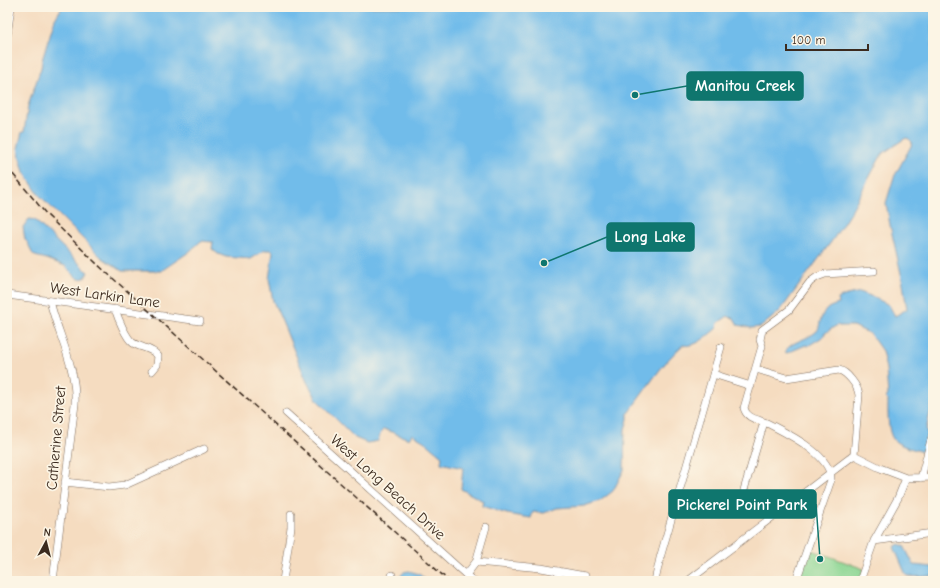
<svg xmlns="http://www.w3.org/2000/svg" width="940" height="588" font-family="'Comic Neue',sans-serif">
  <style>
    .green { fill: #8bd693; stroke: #638058 }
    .water { fill: #71bcea; stroke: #567384 }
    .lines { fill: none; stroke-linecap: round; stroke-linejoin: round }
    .minor-casing { stroke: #7c6857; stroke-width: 8 }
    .minor { stroke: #fff; stroke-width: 7 }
    .rail { stroke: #3b2a1e; stroke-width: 1.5; stroke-dasharray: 6 3; stroke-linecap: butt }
    .labels { text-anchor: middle; stroke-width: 3.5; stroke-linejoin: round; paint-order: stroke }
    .street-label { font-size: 15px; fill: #3b2a1e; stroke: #fcf5e5 }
    .leader { fill: none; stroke: #0f766e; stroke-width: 1.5 }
    .callout-dot { fill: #0f766e; stroke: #fcf5e5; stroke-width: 1.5 }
    .callout { fill: #0f766e; stroke: #0f766e; stroke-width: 1.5 }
    .callout-label { font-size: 16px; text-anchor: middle; font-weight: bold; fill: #fff }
  </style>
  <rect width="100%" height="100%" fill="#fcf5e5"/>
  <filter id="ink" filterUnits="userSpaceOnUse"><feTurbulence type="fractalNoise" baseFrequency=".025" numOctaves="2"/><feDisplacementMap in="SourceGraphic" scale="8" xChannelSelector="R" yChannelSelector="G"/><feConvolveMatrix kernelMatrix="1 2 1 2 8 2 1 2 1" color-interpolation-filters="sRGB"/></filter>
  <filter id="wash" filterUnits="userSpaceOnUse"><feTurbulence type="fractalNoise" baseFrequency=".012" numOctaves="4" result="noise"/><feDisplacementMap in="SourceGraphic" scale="16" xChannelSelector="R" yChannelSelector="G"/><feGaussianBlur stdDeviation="0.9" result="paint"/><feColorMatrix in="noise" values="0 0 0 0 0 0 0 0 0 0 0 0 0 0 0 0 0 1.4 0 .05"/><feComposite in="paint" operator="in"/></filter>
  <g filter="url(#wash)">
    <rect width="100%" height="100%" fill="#f5dcc0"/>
    <path class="green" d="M 807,548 L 864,569 L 860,581 L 799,581 Z"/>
    <path class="water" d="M 62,7 L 933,7 L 933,401 L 926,430 L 930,439 L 926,452 C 918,451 899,446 894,440 C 887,433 888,410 888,400 L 886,398 L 888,395 L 886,369 L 882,351 L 870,334 L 854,326 L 839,326 L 837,325 L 824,334 L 824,336 L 808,346 L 806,345 L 787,353 L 785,352 C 790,341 808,340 817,331 C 820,328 819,323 821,319 C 824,309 830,306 839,304 L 838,299 L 844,296 L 860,292 L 873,297 L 889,305 L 895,316 L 907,309 L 902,278 L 890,225 L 886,203 L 894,177 L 911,146 L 912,142 L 909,139 L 906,138 L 901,141 L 882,154 L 850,213 L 834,238 L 780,311 L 761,327 L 751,328 L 738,325 L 734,318 L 729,317 L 728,316 L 718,323 L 717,328 C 708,335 696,348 683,345 C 661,364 646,390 628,413 L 628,419 L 625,429 L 624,470 L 613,491 L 600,501 L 584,506 L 557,508 L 544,513 L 533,512 L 531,518 L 507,514 L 482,506 L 483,501 L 461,489 L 463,468 L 441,463 L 442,456 L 425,442 L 412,434 L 409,439 L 384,429 L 381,432 L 378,441 L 367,443 L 355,438 L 318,401 L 307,382 L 281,319 L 273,301 L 269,279 L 273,252 L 271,250 L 265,250 L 251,259 L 226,257 L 218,254 L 212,249 L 213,242 L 201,241 L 189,252 L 161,271 L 122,271 L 101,257 L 39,195 L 24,172 L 20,158 L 18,148 L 22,132 L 24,132 L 28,106 L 41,68 L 43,57 L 55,19 Z
      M 29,219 L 35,220 L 88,272 L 85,278 L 78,279 L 65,266 L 47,259 L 35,256 L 32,253 L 28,243 L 25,240 L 23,227 Z
      M 899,544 L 904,546 L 914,565 L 933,567 L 933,576 C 924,576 914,578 906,575 L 894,547 Z
      M 409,571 L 419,574 L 427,581 L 396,581 L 404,572 Z"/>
  </g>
  <g filter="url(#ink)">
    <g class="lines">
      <defs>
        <path id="minor" d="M 7,36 L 11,7
          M 7,295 L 200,321
          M 50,301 C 58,335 77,367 75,404 L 53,581
          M 115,309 C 118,318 126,338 133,343 C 141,348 152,348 158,356 L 157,365 L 152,371
          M 756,369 L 786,378 L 839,370 C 847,372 858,386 859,395 L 854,455
          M 713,374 L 751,386
          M 286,413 L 473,581
          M 854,455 L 880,468 L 906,478 L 933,477
          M 921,478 L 932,436
          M 65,482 L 109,487 L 125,485 L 204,449
          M 744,490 L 764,422
          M 874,541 L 933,533
          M 476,562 L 541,568 L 585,576
          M 466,575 L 476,562 L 486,527
          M 283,581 L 291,527 L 291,514
          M 391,581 L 392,575
          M 557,581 L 559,571
          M 655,581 L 660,558 L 721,347
          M 688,581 L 854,455
          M 796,581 L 831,480 C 832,455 788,434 769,424 C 760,419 747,420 744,408 L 762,346 L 760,340 L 762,330 L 789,310 L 810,282 L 817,277 L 825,274 L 874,271
          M 860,581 L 874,541 L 898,498 L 906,478"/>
      </defs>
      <use href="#minor" class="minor-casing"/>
      <use href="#minor" class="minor"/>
      <path class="rail" d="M 7,167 L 47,215 L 97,264 L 449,581"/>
    </g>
  </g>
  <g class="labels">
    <g class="street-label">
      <text transform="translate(105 295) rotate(8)" y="5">West Larkin Lane</text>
      <text transform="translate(56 438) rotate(-85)" y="5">Catherine Street</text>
      <text transform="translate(388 487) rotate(42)" y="5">West Long Beach Drive</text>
    </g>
  </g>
  <path class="leader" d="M635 95L687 86M544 263L607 237M820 559L816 504"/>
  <g class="callout-dot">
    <circle cx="635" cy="95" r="4"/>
    <circle cx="544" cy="263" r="4"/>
    <circle cx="820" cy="559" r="4"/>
  </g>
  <g class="callout">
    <rect x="687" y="72" width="116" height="28" rx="4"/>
    <rect x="607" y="223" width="87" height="28" rx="4"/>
    <rect x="669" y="490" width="147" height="28" rx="4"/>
  </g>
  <g class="callout-label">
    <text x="745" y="91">Manitou Creek</text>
    <text x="650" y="242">Long Lake</text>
    <text x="742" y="510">Pickerel Point Park</text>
  </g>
  <rect width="940" height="588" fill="none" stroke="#fcf5e5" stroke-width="24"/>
  <g transform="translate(46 542) rotate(7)" stroke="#fcf5e5" stroke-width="3" paint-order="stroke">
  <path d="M0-3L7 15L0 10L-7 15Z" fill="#3b2a1e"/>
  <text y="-6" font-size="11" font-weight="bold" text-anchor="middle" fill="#3b2a1e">N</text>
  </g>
  <path d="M786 44v6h82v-6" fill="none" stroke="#3b2a1e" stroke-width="2"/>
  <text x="792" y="44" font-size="12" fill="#3b2a1e" stroke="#fcf5e5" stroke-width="3" paint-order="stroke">100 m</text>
</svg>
